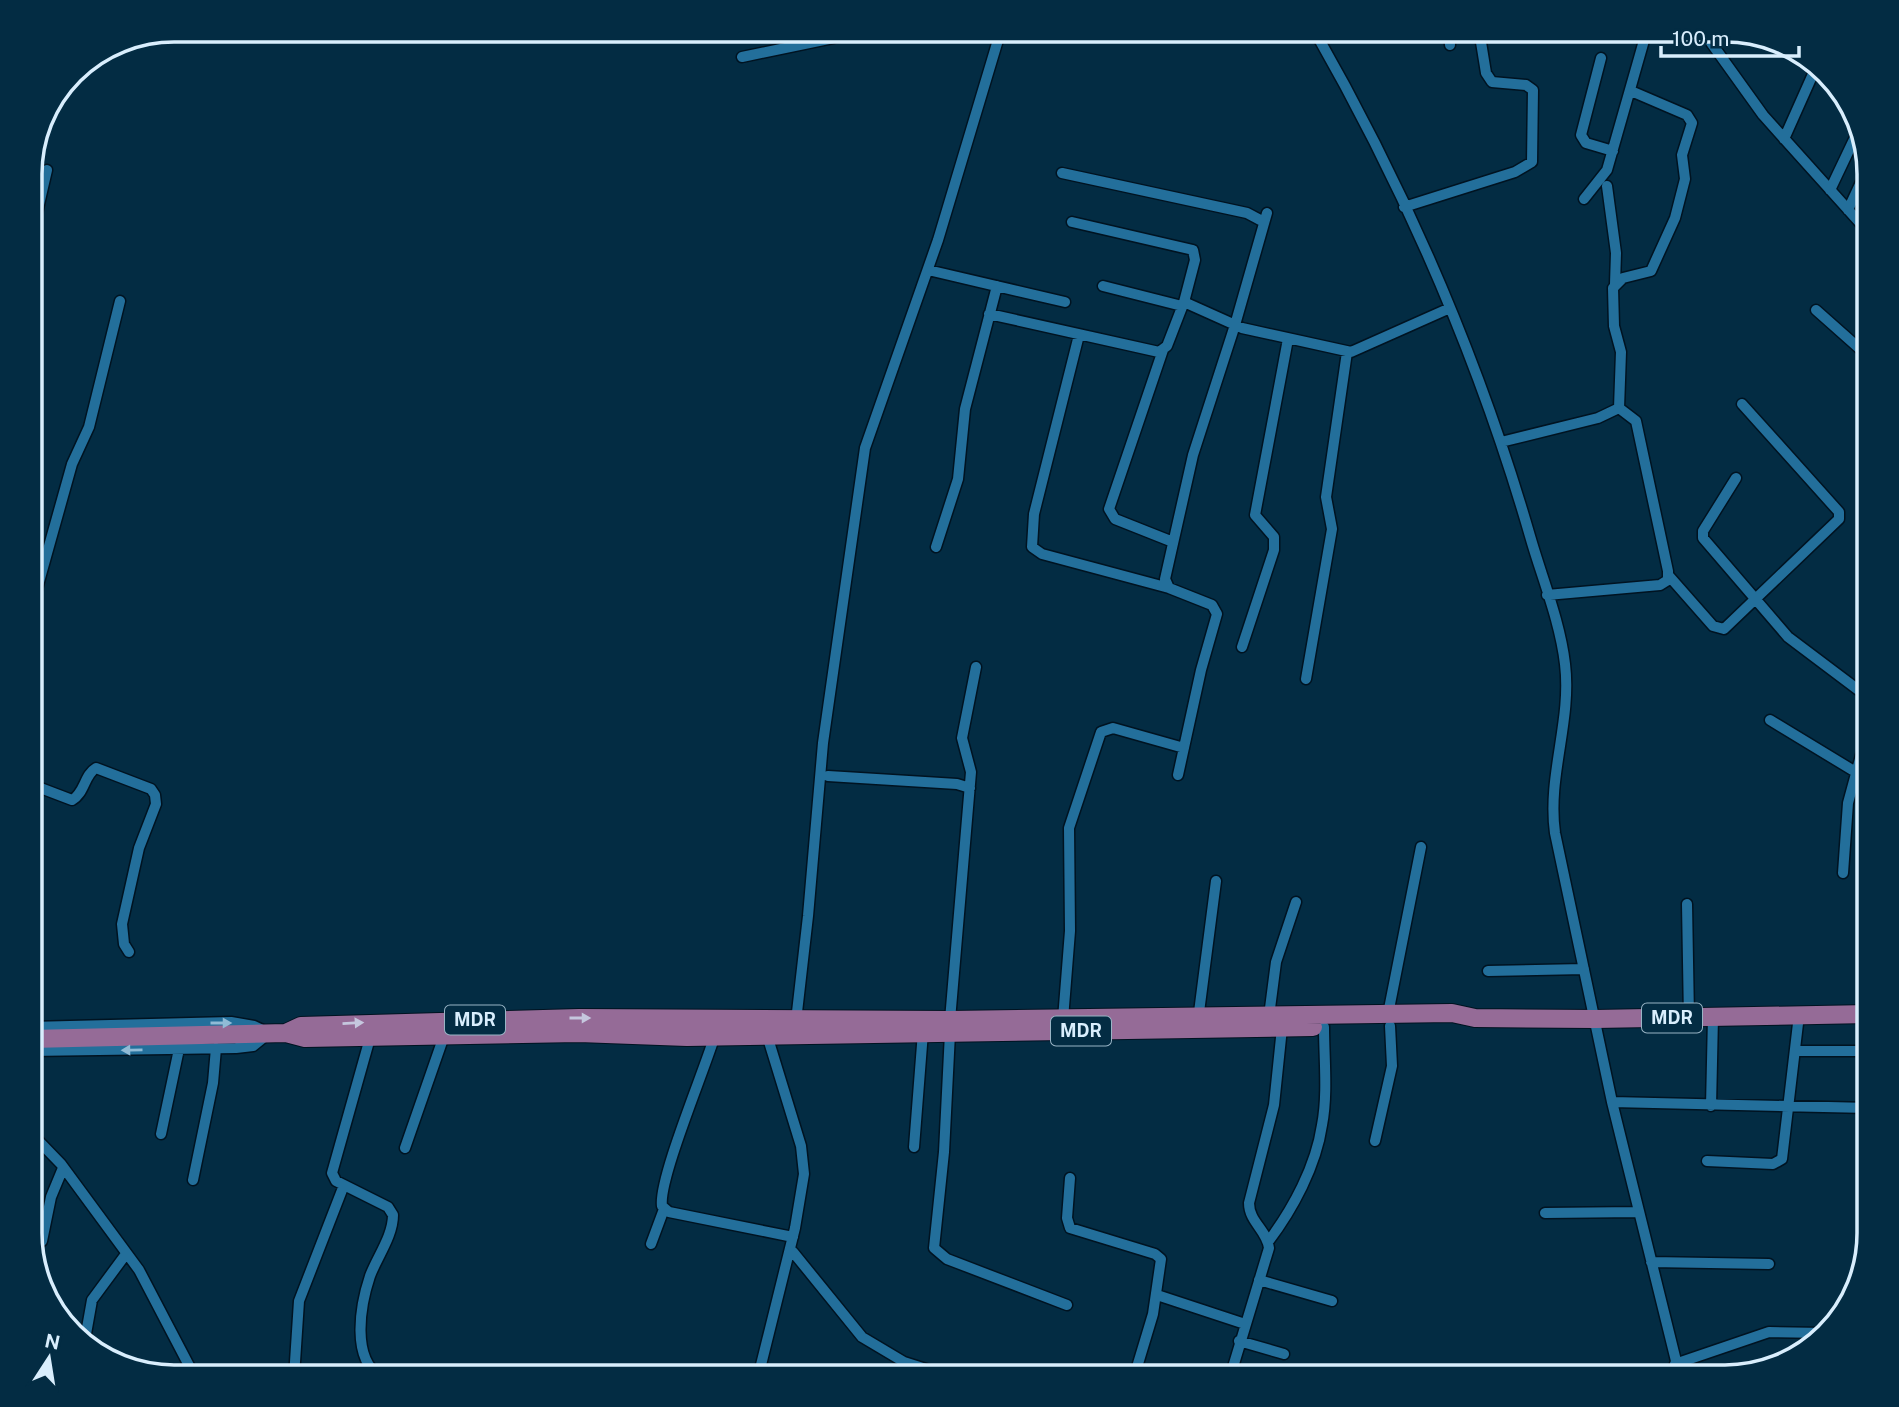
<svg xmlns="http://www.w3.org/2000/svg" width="1899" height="1407" font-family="'Public Sans',sans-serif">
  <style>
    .built { fill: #0c3a53 }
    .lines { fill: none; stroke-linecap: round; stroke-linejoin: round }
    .minor-casing { stroke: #001321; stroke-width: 13 }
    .primary-casing { stroke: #001321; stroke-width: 20 }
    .minor { stroke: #236f9b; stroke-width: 10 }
    .primary { stroke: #956b97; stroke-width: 18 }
    .oneway { fill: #c5c7de }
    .oneway2 { fill: #90bbd6 }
    .labels { text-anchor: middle; stroke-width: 5; stroke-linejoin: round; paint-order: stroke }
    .shield { fill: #032c43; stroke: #99b4c5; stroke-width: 2 }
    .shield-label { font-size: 18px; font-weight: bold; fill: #d9eefd }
    .rim { fill: none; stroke: #d9eefd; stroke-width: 3.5 }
  </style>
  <rect width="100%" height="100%" fill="#032c43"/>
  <path class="built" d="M 59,92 L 30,225 L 30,164 L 45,110 Z"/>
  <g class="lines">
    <defs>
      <path id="minor" d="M 1314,30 C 1405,189 1479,360 1530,536 C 1542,578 1560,621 1565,664 C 1572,721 1547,776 1555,833 L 1612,1102 L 1680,1377
        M 1449,30 L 1450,45
        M 1702,30 L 1763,115 L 1869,233
        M 742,57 L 872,30
        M 1601,58 L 1581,135 L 1586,143 L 1613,151
        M 1784,139 L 1817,65
        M 1062,173 L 1247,213 L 1264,222
        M 1607,186 L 1616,253 L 1615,284
        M 1830,190 L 1859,129
        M 1584,199 L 1607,170 L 1647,30
        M 1404,207 L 1515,172 L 1532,162 L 1533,90 L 1526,85 L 1492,82 L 1486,73 L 1480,36 L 1472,30
        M 1848,210 L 1868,167
        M 1072,222 L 1193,250 L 1195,260 L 1184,302
        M 30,243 L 47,170
        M 928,270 L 1065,302
        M 1103,286 L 1182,306
        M 1816,310 L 1869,357
        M 989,314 L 1159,352 L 1167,346 L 1184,302 L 1242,328 L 1351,352 L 1450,308
        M 1079,335 L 1034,514 L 1032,547 L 1042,554 L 1169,588
        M 1163,350 L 1109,509 L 1115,519 L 1173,542
        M 1501,442 L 1598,418 L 1619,408 L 1621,352 L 1614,326 L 1613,288 L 1623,278 L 1651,271 L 1675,218 L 1685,179 L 1682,155 L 1692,123 L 1687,115 L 1631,91
        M 1736,478 L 1703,531 L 1703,538 L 1788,637 L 1869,698
        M 936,547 L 958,479 L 965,409 L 997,286
        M 1669,576 L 1713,626 L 1724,629 L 1839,519 L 1839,512 L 1742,404
        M 1547,595 L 1660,585 L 1668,580 L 1668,571 L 1636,421 L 1619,408
        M 30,614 L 72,464 L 89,427 L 120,301
        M 1242,647 L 1274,550 L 1274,537 L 1255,515 L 1288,339
        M 1306,679 L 1332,529 L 1326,497 L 1347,352
        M 1770,720 L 1854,771
        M 1178,775 L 1201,670 L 1217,614 L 1212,605 L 1169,588 L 1165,579 L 1193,455 L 1235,325 L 1267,213
        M 828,776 L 957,784 L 970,788
        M 30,784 L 72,800 C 85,793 84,775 96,768 L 151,789 L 155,795 L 156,804 L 139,848 L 122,924 L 124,944 L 129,952
        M 1843,873 L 1848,803 L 1869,726
        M 1687,904 L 1689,1018
        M 1488,971 L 1584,969
        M 1388,1014 L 1421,847
        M 1269,1016 L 1276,962 L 1296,902
        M 1063,1019 L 1070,931 L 1069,828 L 1101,732 L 1113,728 L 1184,748
        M 950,1020 L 971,772 L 962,738 L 976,667
        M 1198,1020 L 1216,881
        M 796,1021 L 808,916 L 823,743 L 865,448 L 938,240 L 1001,30
        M 950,1033 L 944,1152 L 934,1248 L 947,1259 L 1067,1305
        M 715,1035 C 705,1069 658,1180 662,1206 L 669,1212 L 793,1237
        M 370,1038 L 332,1173 L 336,1181 L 388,1207 L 393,1215 C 393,1236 377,1257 370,1276 C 360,1306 351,1359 381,1377
        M 30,1051 L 236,1048 L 253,1046 L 269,1033 L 254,1026 L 231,1022 L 30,1027
        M 1796,1051 L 1869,1051
        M 1612,1102 L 1869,1108
        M 1711,1106 L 1713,1017
        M 30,1132 L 61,1164 L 139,1270 L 195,1377
        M 161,1134 L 179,1049
        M 1375,1141 L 1392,1066 L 1390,1026
        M 914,1147 L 923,1032
        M 405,1148 L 444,1036
        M 1707,1161 L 1773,1164 L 1782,1159 L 1799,1015
        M 1070,1178 L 1067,1218 L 1070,1228 L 1155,1254 L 1161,1259 L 1153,1314 L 1134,1377
        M 193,1180 L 213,1083 L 216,1048
        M 1545,1213 L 1638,1212
        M 42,1241 L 51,1197 L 63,1168
        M 1268,1242 C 1293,1209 1316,1166 1322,1125 C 1328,1094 1324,1058 1324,1027
        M 651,1244 L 664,1209
        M 793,1252 L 862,1337 L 904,1362 L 951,1377
        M 1651,1262 L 1769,1264
        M 1259,1280 L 1332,1301
        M 1157,1295 L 1245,1324
        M 1239,1341 L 1284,1354
        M 84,1345 L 92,1300 L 126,1254
        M 1675,1364 L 1769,1332 L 1824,1333
        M 294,1377 L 299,1301 L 344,1185
        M 758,1377 L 795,1228 L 804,1174 L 801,1146 L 766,1032
        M 1230,1377 L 1269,1248 C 1267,1230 1249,1222 1249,1203 L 1274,1105 L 1282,1028"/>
      <path id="primary" d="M 286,1033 L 301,1026 L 579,1018 L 950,1020 L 1452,1013 L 1475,1018 L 1595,1019 L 1869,1014
        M 30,1039 L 286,1033 L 305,1038 L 579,1033 L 687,1037 L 1313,1027"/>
    </defs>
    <use href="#minor" class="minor-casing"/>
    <use href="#primary" class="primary-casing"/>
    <use href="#minor" class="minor"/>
    <use href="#primary" class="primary"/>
  </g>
  <defs><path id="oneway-solid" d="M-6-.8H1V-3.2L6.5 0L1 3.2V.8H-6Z" transform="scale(1.75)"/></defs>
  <g class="oneway">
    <use href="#oneway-solid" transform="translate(580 1018)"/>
    <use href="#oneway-solid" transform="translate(353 1023) rotate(-3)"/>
  </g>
  <g class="oneway2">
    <use href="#oneway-solid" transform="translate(221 1023)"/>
    <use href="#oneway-solid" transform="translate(132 1050) rotate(179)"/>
  </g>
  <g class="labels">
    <g class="shield">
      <rect x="1642" y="1003.5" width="60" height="29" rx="5"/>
      <rect x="445" y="1005.5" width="60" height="29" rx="5"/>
      <rect x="1051" y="1016.5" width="60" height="29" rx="5"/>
    </g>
    <g class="shield-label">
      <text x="1672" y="1024">MDR</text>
      <text x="475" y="1026">MDR</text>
      <text x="1081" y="1037">MDR</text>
    </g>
  </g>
  <path d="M0 0H1899V1407H0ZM174 42H1725A132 132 0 0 1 1857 174V1233A132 132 0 0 1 1725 1365H174A132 132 0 0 1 42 1233V174A132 132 0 0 1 174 42Z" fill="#032c43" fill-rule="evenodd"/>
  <path class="rim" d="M174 42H1725A132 132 0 0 1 1857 174V1233A132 132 0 0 1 1725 1365H174A132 132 0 0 1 42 1233V174A132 132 0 0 1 174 42Z"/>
  <g transform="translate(49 1358) rotate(12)" stroke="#032c43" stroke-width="5" paint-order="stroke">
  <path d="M0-5L12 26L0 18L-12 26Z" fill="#d9eefd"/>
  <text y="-10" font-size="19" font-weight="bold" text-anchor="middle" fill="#d9eefd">N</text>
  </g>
  <path d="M1661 46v10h138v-10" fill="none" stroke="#d9eefd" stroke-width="3.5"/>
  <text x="1672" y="46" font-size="21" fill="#d9eefd" stroke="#032c43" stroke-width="5" paint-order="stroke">100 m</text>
</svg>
